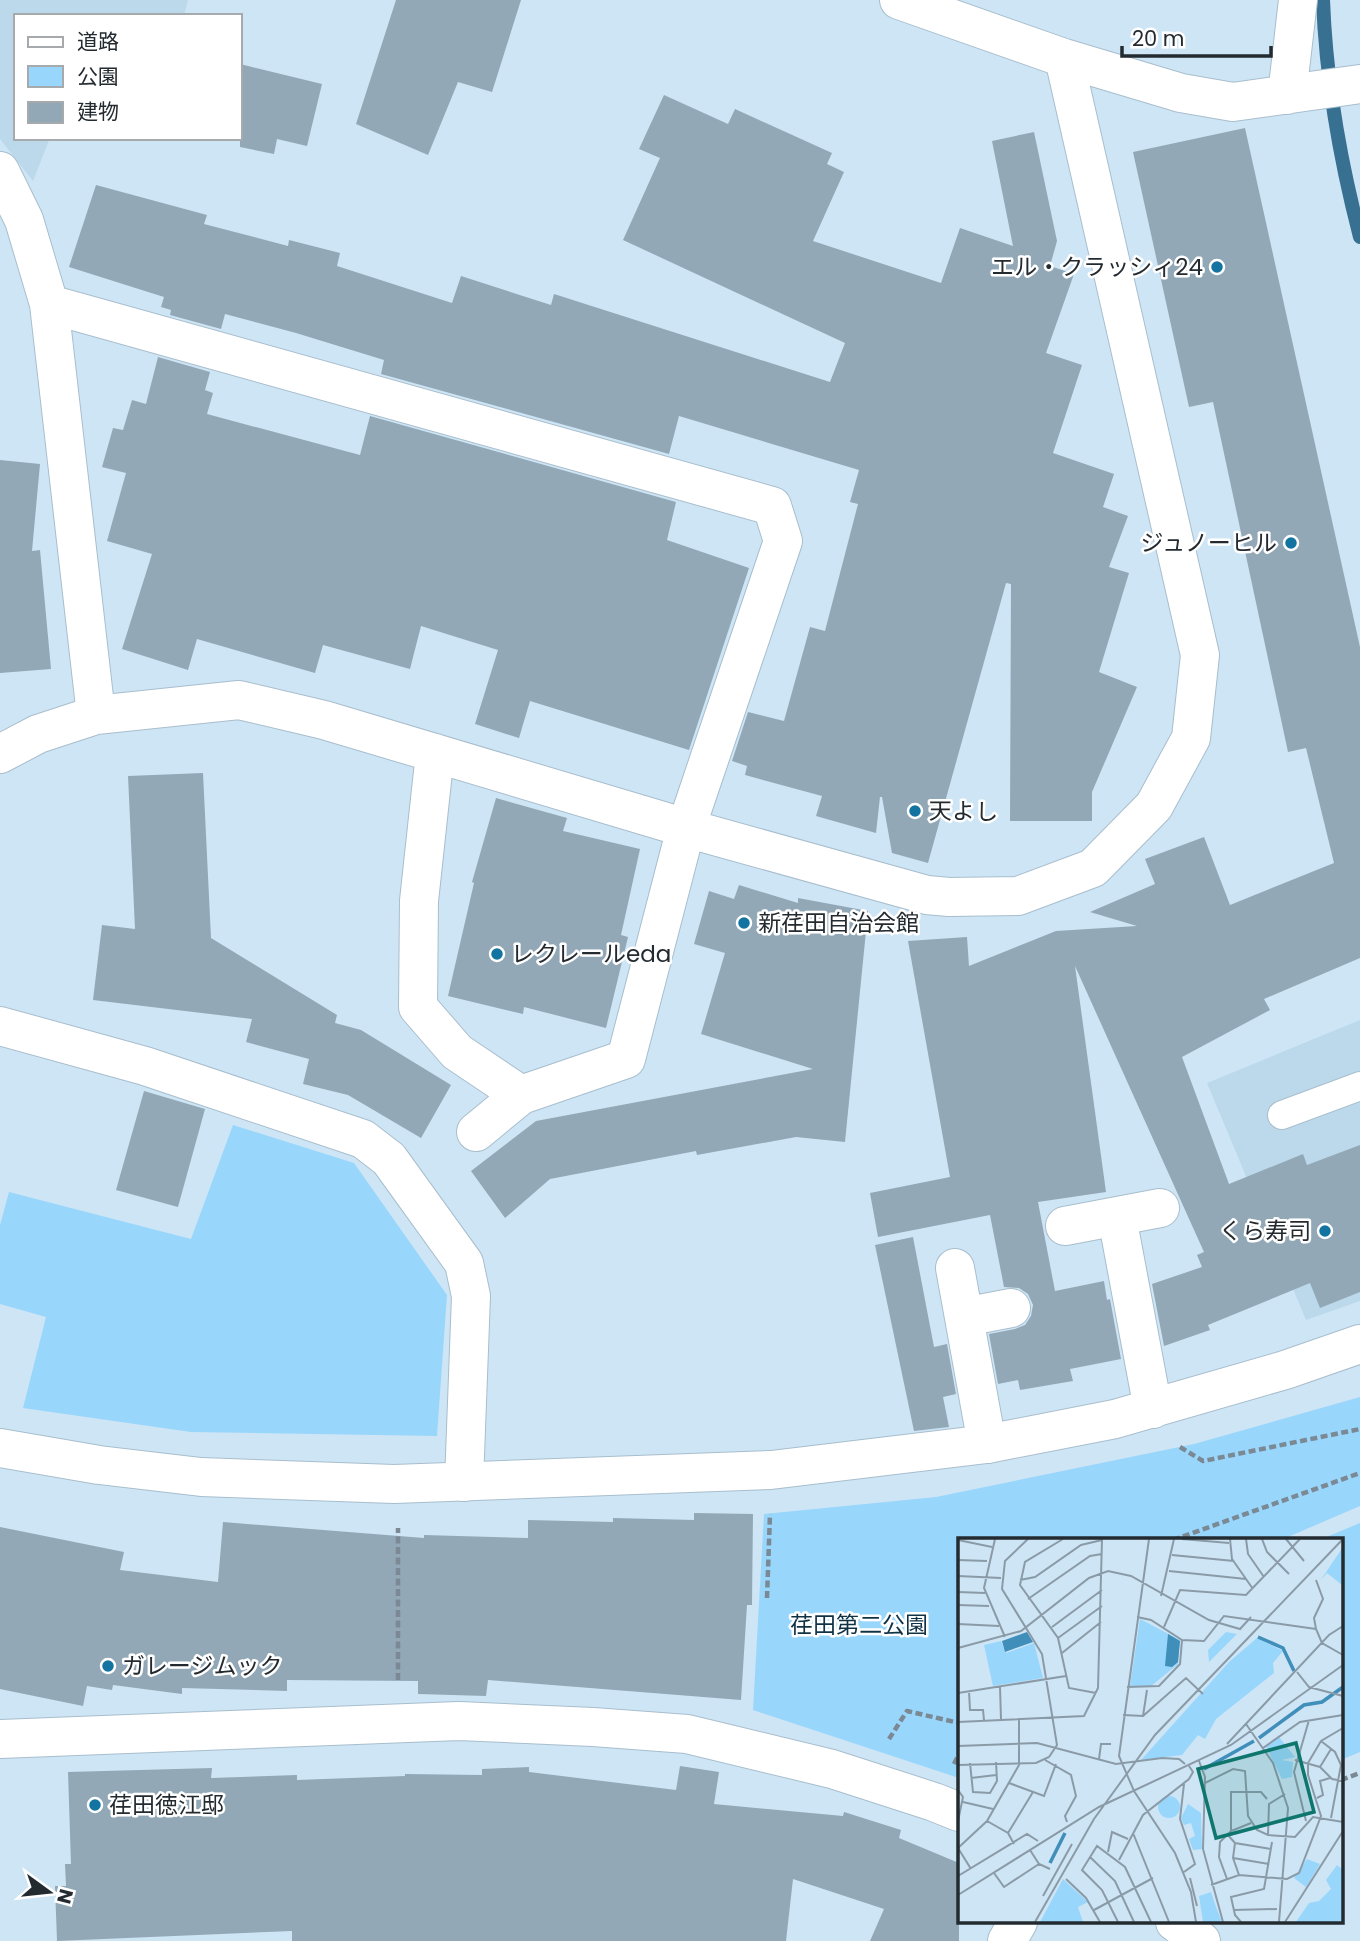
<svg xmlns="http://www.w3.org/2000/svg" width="1360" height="1941" font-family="Poppins,'Noto Sans JP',sans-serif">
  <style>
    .built { fill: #bbd9eb }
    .green { fill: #99d6fc }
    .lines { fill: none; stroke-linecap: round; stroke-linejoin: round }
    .stream { stroke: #377091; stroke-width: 14 }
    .building { fill: #92a8b7 }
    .service-casing { stroke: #a8becd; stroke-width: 30 }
    .minor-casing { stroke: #a8becd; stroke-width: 40 }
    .tertiary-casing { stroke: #a8becd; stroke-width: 40 }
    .path { stroke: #7a8994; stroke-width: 4.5; stroke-dasharray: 7 3.5; stroke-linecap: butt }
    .service { stroke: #fff; stroke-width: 28 }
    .minor { stroke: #fff; stroke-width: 38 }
    .tertiary { stroke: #fff; stroke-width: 38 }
    .poi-dot { fill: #1374a1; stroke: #fff; stroke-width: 2.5 }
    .labels { text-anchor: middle; stroke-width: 5; stroke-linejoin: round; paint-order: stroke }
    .poi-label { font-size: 23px; fill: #232b31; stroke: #fff; text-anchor: start }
    .park-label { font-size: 23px; fill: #0f3245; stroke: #fff }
    .inset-river { fill: none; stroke: #408eba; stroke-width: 3.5 }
    .inset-road { fill: none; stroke: #8a9ba7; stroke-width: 2 }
    .view { fill: #0f766e; fill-opacity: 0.15; stroke: #0f766e; stroke-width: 3.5 }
    .inset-edge { fill: none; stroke: #232b31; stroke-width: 3.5 }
  </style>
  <rect width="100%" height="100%" fill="#cee5f5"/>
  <path class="built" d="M 0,0 L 188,0 L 184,16 L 16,16 L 16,138 L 50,138 L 33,181 L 0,139 Z
    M 1360,1020 L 1360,1301 L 1306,1320 L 1207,1083 Z"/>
  <path class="green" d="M 233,1125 L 354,1163 L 447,1295 L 437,1436 L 191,1432 L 23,1408 L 46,1317 L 0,1304 L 0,1225 L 9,1192 L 191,1239 Z
    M 1360,1397 L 1360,1506 L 1281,1540 L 959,1540 L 959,1778 L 753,1710 L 764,1514 L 936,1497 L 1194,1444 Z
    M 1360,1523 L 1360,1752 L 1341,1760 L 1341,1540 L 1319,1540 Z"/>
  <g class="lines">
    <path class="stream" d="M 1323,0 C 1326,80 1340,160 1360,237"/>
  </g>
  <path class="building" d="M 396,0 L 521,0 L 492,92 L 458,82 L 428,155 L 356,124 Z
    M 240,64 L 322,84 L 307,146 L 277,139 L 274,154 L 240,147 Z
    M 664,95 L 728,124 L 735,109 L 832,153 L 827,164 L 844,172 L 813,241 L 941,283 L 960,228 L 1013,246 L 992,141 L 1034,132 L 1057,241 L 1050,266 L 1074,274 L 1046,353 L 1082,365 L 1053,453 L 1114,474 L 1103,507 L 1128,516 L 1109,567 L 1129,573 L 1099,672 L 1137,687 L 1092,792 L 1092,821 L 1010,821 L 1011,584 L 1006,583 L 928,863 L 892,853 L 882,797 L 880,797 L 876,833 L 816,816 L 822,796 L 745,775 L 747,766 L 732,761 L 748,712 L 784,721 L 810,627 L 825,631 L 858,504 L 850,502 L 859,470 L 679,416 L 669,454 L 381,374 L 384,360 L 296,333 L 225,314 L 221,329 L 170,315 L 171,310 L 161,307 L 164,297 L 69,267 L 96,185 L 207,215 L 204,224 L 288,246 L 289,240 L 340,253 L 337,266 L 452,303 L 461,276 L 551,305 L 554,294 L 830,382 L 845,343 L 623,240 L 660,158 L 639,149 Z
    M 1245,128 L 1360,647 L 1360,958 L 1264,999 L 1270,1010 L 1182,1057 L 1229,1184 L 1303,1154 L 1307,1165 L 1360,1145 L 1360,1292 L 1320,1308 L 1310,1283 L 1208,1325 L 1210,1330 L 1164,1346 L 1152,1284 L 1202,1267 L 1197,1255 L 1204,1252 L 1075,966 L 1106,1192 L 1038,1202 L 1055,1291 L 1104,1281 L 1107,1300 L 1110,1299 L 1121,1359 L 1070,1369 L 1073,1381 L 1020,1390 L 1018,1380 L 998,1384 L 989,1334 L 1015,1329 L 1025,1325 L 1031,1316 L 1033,1305 L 1028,1294 L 1019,1288 L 1004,1287 L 990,1215 L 878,1237 L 870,1193 L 950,1177 L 908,941 L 967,937 L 969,966 L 1056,931 L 1137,926 L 1090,912 L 1155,884 L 1145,859 L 1204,837 L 1230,905 L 1334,863 L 1306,748 L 1288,752 L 1213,402 L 1189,407 L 1133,152 Z
    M 158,357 L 210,372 L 205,390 L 213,393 L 207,414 L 360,455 L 370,416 L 676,502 L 667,540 L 749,568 L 689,750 L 530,701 L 519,738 L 475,724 L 498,650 L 421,626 L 410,669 L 323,645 L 315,673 L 197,639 L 188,670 L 122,649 L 152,554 L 107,541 L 126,473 L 102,467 L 113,428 L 123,430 L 132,400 L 146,404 Z
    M 0,460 L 40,464 L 32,551 L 40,550 L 51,669 L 0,673 Z
    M 203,773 L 211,938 L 337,1015 L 335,1023 L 361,1030 L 451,1085 L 421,1138 L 348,1095 L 303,1084 L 309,1059 L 246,1042 L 252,1019 L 93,1000 L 102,925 L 135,929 L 128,776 Z
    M 496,798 L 567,818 L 563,831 L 640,849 L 621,935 L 628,937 L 606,1028 L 524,1007 L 523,1014 L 448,996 L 474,883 L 472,882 Z
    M 739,885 L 798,903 L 798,898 L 868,911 L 845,1142 L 796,1137 L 697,1155 L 696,1151 L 550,1179 L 505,1218 L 471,1171 L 536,1121 L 813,1069 L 701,1034 L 725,953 L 694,944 L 709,891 L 734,899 Z
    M 144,1091 L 205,1109 L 178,1207 L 116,1190 Z
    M 913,1237 L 934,1347 L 947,1344 L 956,1394 L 943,1397 L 949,1427 L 914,1431 L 875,1245 Z
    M 694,1513 L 753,1514 L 752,1605 L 747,1605 L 741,1700 L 488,1680 L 486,1696 L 418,1694 L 418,1681 L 287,1680 L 287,1691 L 182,1688 L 182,1694 L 113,1685 L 112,1690 L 87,1686 L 83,1706 L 0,1689 L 0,1527 L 124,1552 L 120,1570 L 218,1582 L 223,1522 L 424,1538 L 424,1535 L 528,1538 L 528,1520 L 613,1522 L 613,1518 L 694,1520 Z
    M 680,1766 L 719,1772 L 714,1804 L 843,1816 L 844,1812 L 901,1830 L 899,1838 L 959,1863 L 959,1941 L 870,1941 L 884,1909 L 793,1879 L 786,1941 L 292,1941 L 292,1931 L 57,1941 L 55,1886 L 66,1886 L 65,1864 L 71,1864 L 68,1772 L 212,1768 L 211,1778 L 297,1775 L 297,1780 L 405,1776 L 405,1774 L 482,1775 L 482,1769 L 529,1767 L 529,1772 L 676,1790 Z"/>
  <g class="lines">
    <defs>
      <path id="service" d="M 1282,1115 L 1360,1086"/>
      <path id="minor" d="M 899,0 L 1064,58 L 1181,93 L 1233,102 L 1360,84
        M 1287,95 L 1298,0
        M 0,171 L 24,220 L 49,304 L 96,715
        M 49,304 L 772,506 L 783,541 L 686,828 L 626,1059 L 521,1095 L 476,1132
        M 435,753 L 419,901 L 418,1007 L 457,1052 L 521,1095
        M 0,754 L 38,734 L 96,715 L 239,700 L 324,720 L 686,828 L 927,895 L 949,897 L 1018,896 L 1093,868 L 1154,806 L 1191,738 L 1200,655 L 1064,58
        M 0,1026 L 145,1066 L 363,1139 L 389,1159 L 464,1263 L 471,1296 L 464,1482
        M 1117,1217 L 1153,1409
        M 1065,1226 L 1160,1208
        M 955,1268 L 987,1444
        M 964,1317 L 1011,1308
        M 0,1739 L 459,1721 L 593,1727 L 687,1734 L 832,1769 L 934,1802 L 959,1812
        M 1175,1922 L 1201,1941
        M 1007,1941 L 1018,1922"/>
      <path id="tertiary" d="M 0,1448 L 99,1465 L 201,1477 L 394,1484 L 771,1470 L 987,1444 L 1115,1419 L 1285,1370 L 1360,1344"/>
    </defs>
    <use href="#service" class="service-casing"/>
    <use href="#minor" class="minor-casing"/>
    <use href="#tertiary" class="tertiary-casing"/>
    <path class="path" d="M 1180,1447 L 1203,1461 L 1360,1429
      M 1173,1540 L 1360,1473
      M 767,1598 L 770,1514
      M 398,1680 L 398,1528
      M 889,1739 L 907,1711 L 959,1723
      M 954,1764 L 959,1754
      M 1341,1780 L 1360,1773"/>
    <use href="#service" class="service"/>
    <use href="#minor" class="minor"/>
    <use href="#tertiary" class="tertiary"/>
  </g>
  <g class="poi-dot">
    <circle cx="1217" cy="267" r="7"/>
    <circle cx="1291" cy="543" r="7"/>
    <circle cx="915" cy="811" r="7"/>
    <circle cx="744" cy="923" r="7"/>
    <circle cx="497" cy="954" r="7"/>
    <circle cx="1325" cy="1231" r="7"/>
    <circle cx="108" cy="1666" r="7"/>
    <circle cx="95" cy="1805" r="7"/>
  </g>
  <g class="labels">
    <g class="poi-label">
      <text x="1203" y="275" text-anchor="end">エル・クラッシィ24</text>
      <text x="1277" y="551" text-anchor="end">ジュノーヒル</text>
      <text x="929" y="819">天よし</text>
      <text x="758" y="931">新荏田自治会館</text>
      <text x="511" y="962">レクレールeda</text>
      <text x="1311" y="1239" text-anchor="end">くら寿司</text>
      <text x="122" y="1674">ガレージムック</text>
      <text x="109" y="1813">荏田徳江邸</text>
    </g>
    <g class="park-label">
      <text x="859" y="1633">荏田第二公園</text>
    </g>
  </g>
  <g transform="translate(958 1538)">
    <rect width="385" height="385" fill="#cee5f5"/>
    <path d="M 385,9 L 384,47 L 369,35 L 362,43 ZM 182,81 L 222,102 L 220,126 L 192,149 L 172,148 ZM 268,94 L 279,96 L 251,124 L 250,112 ZM 299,100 L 325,113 L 315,125 L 316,135 L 258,181 L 247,201 L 240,197 L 224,217 L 183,222 L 271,124 ZM 43,103 L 48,115 L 76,105 L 85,140 L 35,148 L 26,107 ZM 321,199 L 337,219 L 324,222 L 335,224 L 334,239 L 324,241 L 308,209 ZM200 269a11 11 0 1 1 22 0a11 11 0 1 1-22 0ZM 230,266 L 243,275 L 244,311 L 235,312 L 231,301 L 237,298 L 233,285 L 226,287 L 223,280 ZM 349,321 L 362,326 L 348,349 L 336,340 ZM 379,327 L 385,332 L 385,384 L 338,384 L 351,365 L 361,363 L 373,351 L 368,342 ZM 105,341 L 130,364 L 120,369 L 125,384 L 82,384 ZM 253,354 L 258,369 L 264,384 L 245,384 L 241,358 Z" fill="#99d6fc"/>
    <path d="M 69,94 L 75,104 L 47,114 L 44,103 ZM 210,96 L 222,103 L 220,124 L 214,129 L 207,128 Z" fill="#408eba"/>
    <path class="inset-river" d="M 300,99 L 325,110 L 336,133M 301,200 L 346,167 L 364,164 L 385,149M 246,231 L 296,203M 92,325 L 107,295"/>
    <path class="inset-road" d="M 37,1 L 26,50 L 47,99M 105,1 L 67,24 L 62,47 L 100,100 L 111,150 L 138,155M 191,1 L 161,218 L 176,253 L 217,315 L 233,354 L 238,384M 224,1 L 271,5M 272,1 L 274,21 L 295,51M 288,1 L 290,16 L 306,39M 304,1 L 309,14 L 331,36M 328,1 L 346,23M 0,2 L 34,9M 214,17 L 276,23M 0,22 L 29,23M 211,33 L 288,41M 0,38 L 43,40M 62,42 L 77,39 L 123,7 L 144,2M 358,42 L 365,61 L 356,80 L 358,91 L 364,105 L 385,117M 0,54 L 27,55M 203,58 L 216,1M 70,61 L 132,18 L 144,16M 0,67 L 31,68M 179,79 L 193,82 L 224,102 L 246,103 L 266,78 L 358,91M 0,86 L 41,88M 94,89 L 144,52M 206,89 L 222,52 L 288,57 L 342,1M 100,100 L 144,68M 0,110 L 63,93 L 131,40 L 150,33 L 173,38 L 251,82 L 282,91 L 293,79M 104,115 L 143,84M 339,134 L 351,149 L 385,158M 42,149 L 43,181M 169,149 L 201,148 L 222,126 L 224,102M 11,153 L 12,172 L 25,172 L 26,182M 0,155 L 108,138M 165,177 L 185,178 L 189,152M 185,178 L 228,140 L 245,156M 0,184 L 126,178 L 140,150 L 144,1M 288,186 L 315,225 L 330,270 L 321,384M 363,203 L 377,214 L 383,227 L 373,280M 269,206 L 371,97 L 385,88M 0,208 L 79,205 L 158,226 L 204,220 L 221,221 L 227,226M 305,210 L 342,184 L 385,177M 141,221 L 143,206 L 153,206M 87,222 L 113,237 L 118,258 L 107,278 L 109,284M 337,222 L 362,229 L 374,241 L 385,243M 241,223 L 247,239 L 245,311 L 265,384M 12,225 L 15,254 L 32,255 L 39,243 L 38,224M 0,227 L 78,225 L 91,219 L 99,207 L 84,116 L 44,51 L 47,23 L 70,1M 362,229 L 373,211M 13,240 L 38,237M 51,245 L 86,258 L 98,226M 247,245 L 275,231 L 287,233 L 290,278 L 299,292 L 310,297 L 337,299 L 355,279 L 385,284M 226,246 L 222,281 L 237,326 L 226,334M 0,252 L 5,259 L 0,283M 359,260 L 365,257 L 362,243 L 372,240M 5,264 L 35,271M 29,283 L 50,295 L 56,306M 348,283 L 336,234 L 351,182M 273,293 L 273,254 L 303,254 L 309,261M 50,295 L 75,254M 175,295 L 211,384M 269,296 L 277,305 L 313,311M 310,297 L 311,266 L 327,256M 277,305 L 275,320 L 281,337M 0,310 L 29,283 L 61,227 L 61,181M 0,310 L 13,331M 72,312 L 81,326 L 92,331M 150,314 L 154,294 L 170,301M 132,319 L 157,343 L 176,384M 275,320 L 311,326M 161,322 L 185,277 L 231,241 L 235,234 L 231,228M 36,335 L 46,349 L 81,326M 0,338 L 69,296 L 80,303M 232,340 L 239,368M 108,341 L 128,360 L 142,384M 269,341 L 261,319 L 262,304 L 273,293 L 293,285M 253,347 L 281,337 L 329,341 L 341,335 L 363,278 L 350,237 L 350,225 L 363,203 L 385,190M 0,357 L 141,269 L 273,207 L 385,127M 85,358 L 114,306M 136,372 L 195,340M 275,372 L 319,371M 77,384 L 136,281 L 197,197 L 385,1M 160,384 L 144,352 L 124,332 L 139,308 L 167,329 L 193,384M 283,384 L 277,377 L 273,359 L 306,351 L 314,304M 327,384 L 385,293"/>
    <path class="view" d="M 338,205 L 356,274 L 258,300 L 240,231 Z"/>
    <rect width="385" height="385" class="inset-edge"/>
  </g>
  <rect x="14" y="14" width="228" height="126" fill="#ffffff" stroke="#a7aaad" stroke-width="2"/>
  <rect x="28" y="37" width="35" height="10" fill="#ffffff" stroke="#a7aaad" stroke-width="2"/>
  <text x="77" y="49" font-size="21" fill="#232b31">道路</text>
  <rect x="28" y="66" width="35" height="21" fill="#99d6fc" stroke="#a7aaad" stroke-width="2"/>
  <text x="77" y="84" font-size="21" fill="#232b31">公園</text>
  <rect x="28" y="102" width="35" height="21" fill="#92a8b7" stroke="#a7aaad" stroke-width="2"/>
  <text x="77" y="119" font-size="21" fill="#232b31">建物</text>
  <g transform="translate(49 1892) rotate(105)" stroke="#ffffff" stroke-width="5" paint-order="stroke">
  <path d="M0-5L12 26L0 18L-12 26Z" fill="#232b31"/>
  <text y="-10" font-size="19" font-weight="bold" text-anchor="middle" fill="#232b31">N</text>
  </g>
  <path d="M1122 46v10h149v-10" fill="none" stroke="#232b31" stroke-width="3.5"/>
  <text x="1132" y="46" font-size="21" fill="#232b31" stroke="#ffffff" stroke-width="5" paint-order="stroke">20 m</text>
</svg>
